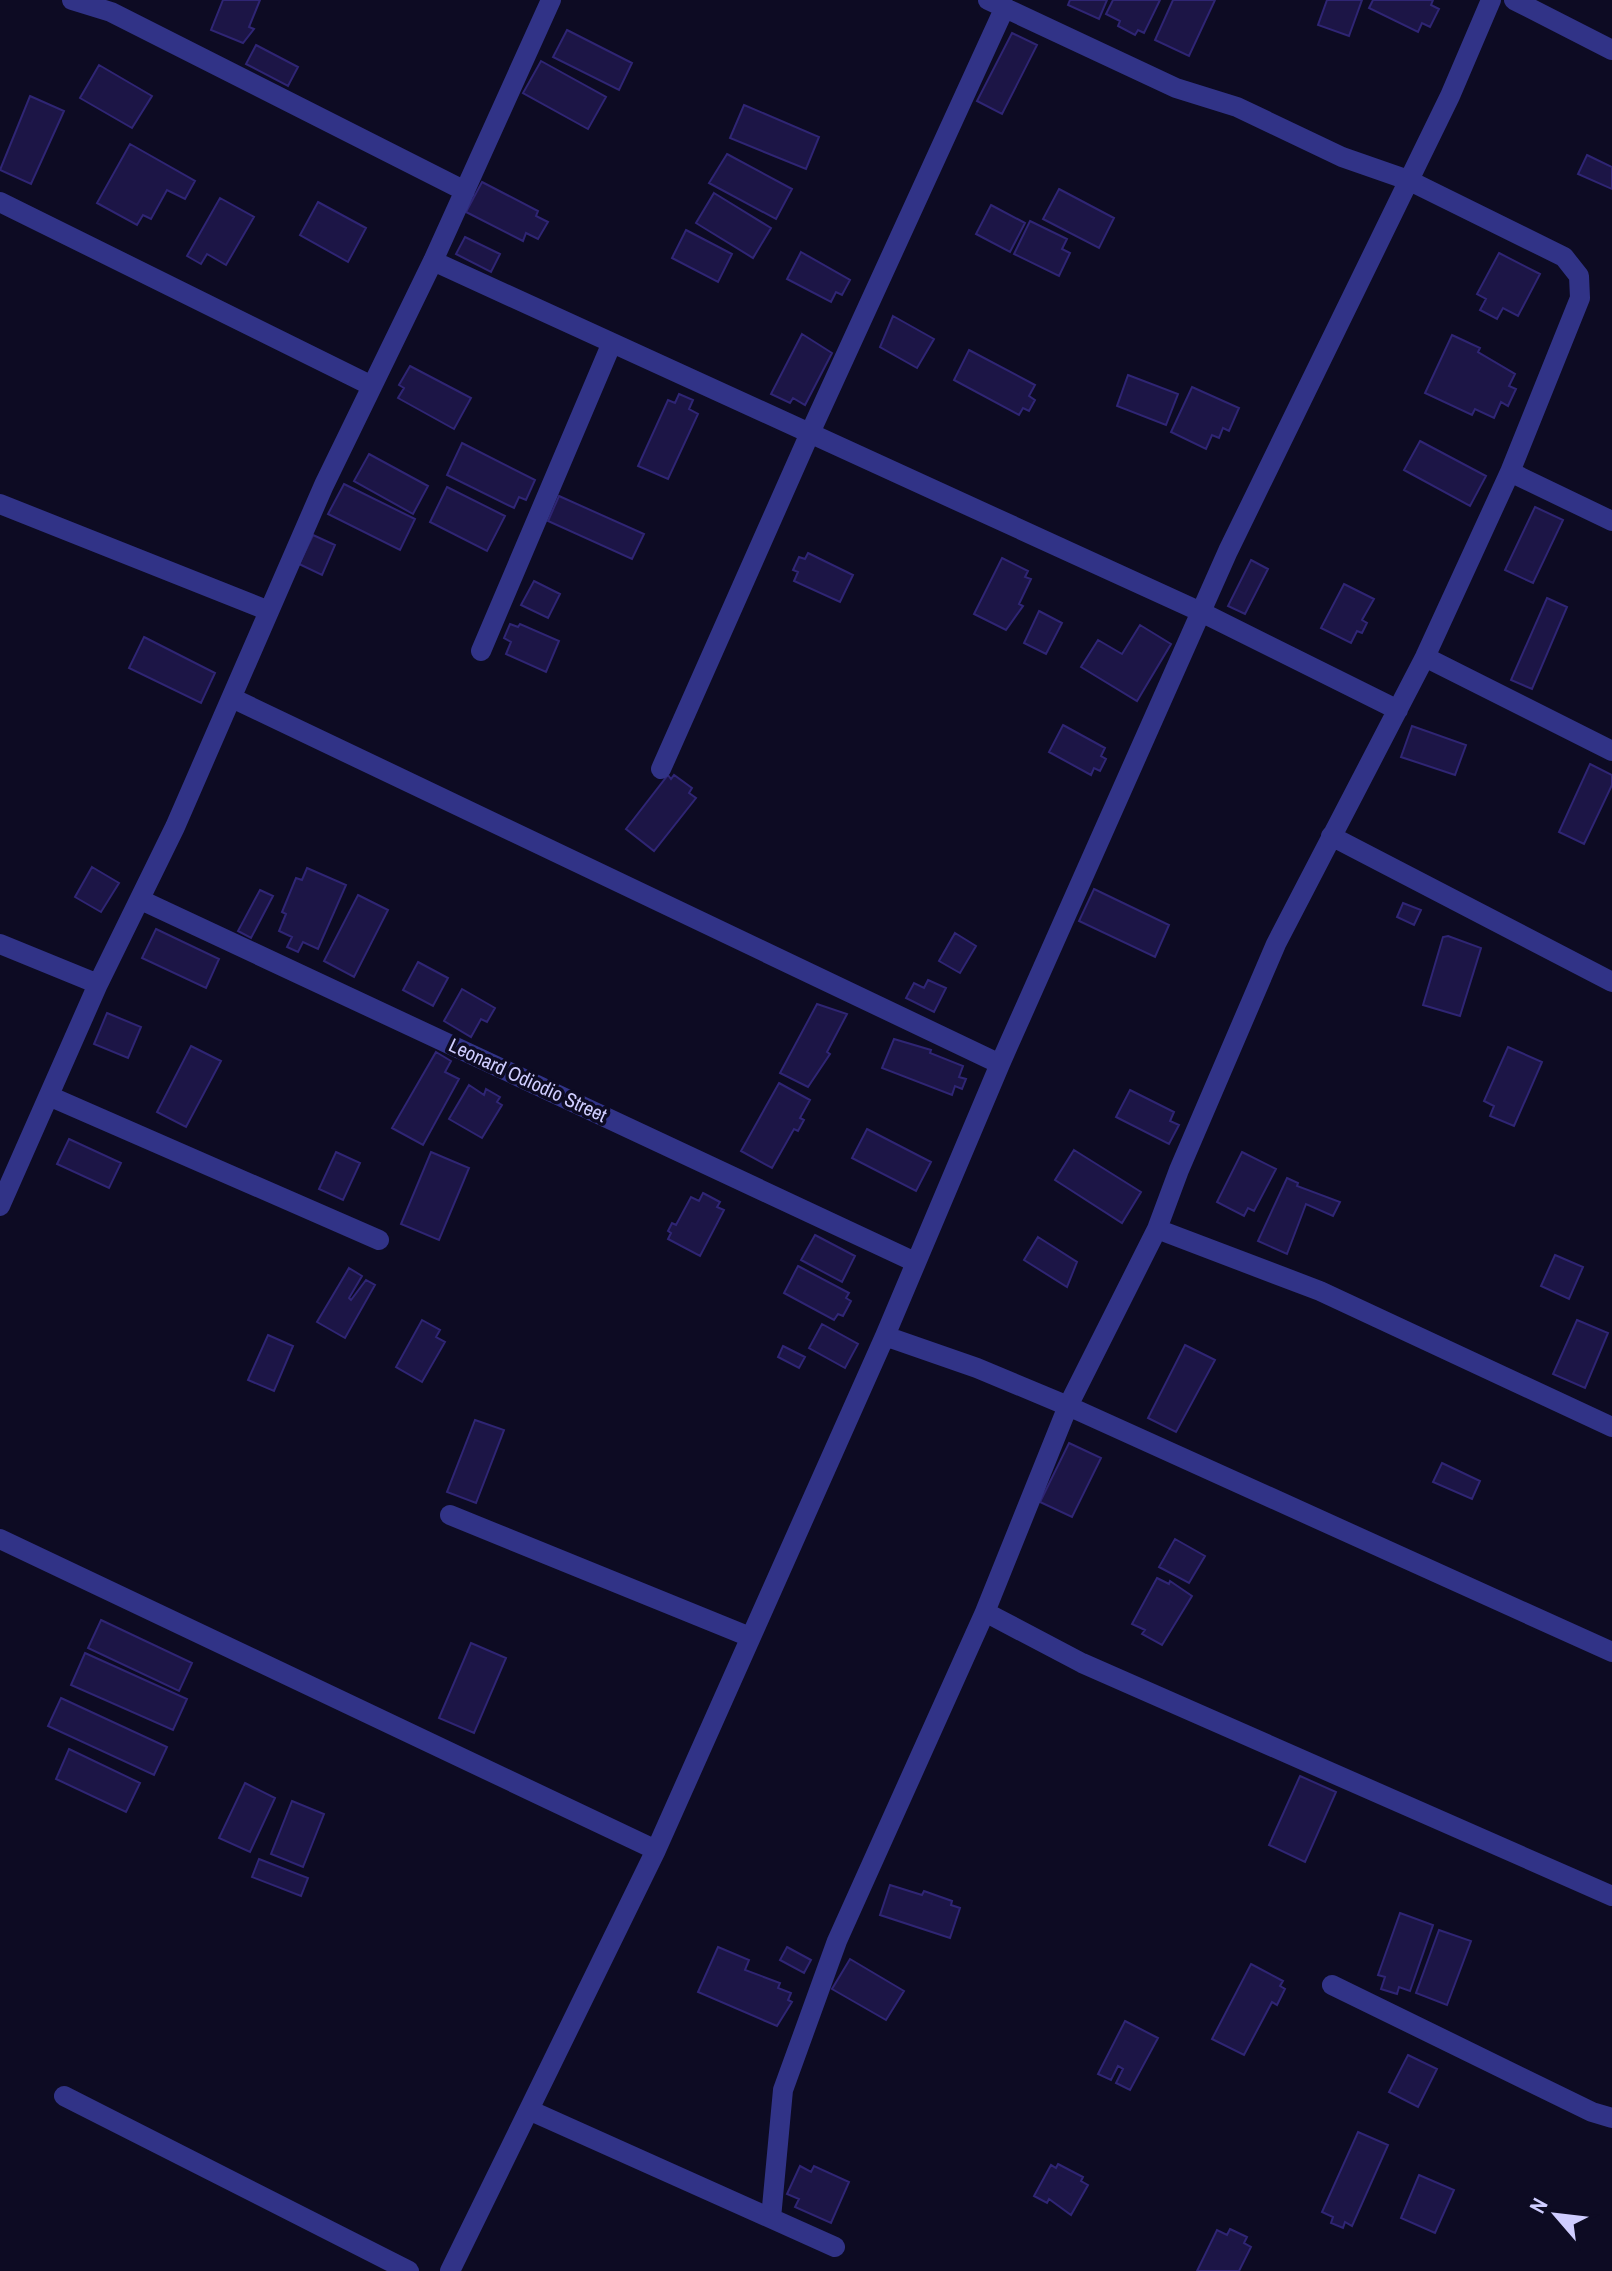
<svg xmlns="http://www.w3.org/2000/svg" width="1612" height="2271" font-family="'Archivo Narrow',sans-serif">
  <style>
    .building { fill: #1c1546; stroke: #2f2574; stroke-width: 2 }
    .lines { fill: none; stroke-linecap: round; stroke-linejoin: round }
    .minor { stroke: #313387; stroke-width: 20 }
    .labels { text-anchor: middle; stroke-width: 7; stroke-linejoin: round; paint-order: stroke }
    .street-label { font-size: 20px; fill: #cfcdff; stroke: #0d0b23 }
  </style>
  <rect width="100%" height="100%" fill="#0d0b23"/>
  <path class="building" d="M 223,0 L 260,0 L 249,27 L 254,29 L 243,43 L 211,30 Z
    M 1070,0 L 1107,0 L 1099,19 L 1068,5 Z
    M 1113,0 L 1160,0 L 1144,33 L 1138,30 L 1135,35 L 1118,26 L 1120,21 L 1106,14 Z
    M 1173,0 L 1215,0 L 1189,56 L 1155,40 Z
    M 1327,0 L 1362,0 L 1349,36 L 1318,25 Z
    M 1373,0 L 1433,0 L 1431,5 L 1439,9 L 1430,27 L 1422,23 L 1418,32 L 1369,8 Z
    M 567,30 L 632,63 L 619,90 L 553,57 Z
    M 1012,33 L 1037,45 L 1002,114 L 977,101 Z
    M 256,45 L 298,67 L 288,86 L 246,64 Z
    M 541,61 L 606,97 L 588,129 L 523,93 Z
    M 99,65 L 152,96 L 132,128 L 80,98 Z
    M 30,96 L 64,111 L 31,184 L 0,170 Z
    M 744,105 L 819,137 L 806,169 L 730,138 Z
    M 130,144 L 195,181 L 185,199 L 167,190 L 151,219 L 143,215 L 137,225 L 97,203 Z
    M 727,154 L 792,189 L 776,219 L 709,183 Z
    M 1587,155 L 1612,167 L 1612,189 L 1578,174 Z
    M 482,182 L 538,211 L 536,216 L 548,222 L 538,239 L 526,233 L 523,241 L 466,212 Z
    M 1059,189 L 1114,218 L 1099,248 L 1043,219 Z
    M 714,193 L 771,228 L 753,258 L 696,223 Z
    M 220,198 L 254,217 L 226,265 L 207,254 L 201,264 L 187,256 Z
    M 318,202 L 366,228 L 348,262 L 300,235 Z
    M 991,205 L 1025,223 L 1010,252 L 976,234 Z
    M 1030,221 L 1067,239 L 1062,249 L 1070,253 L 1059,276 L 1014,254 Z
    M 686,230 L 732,254 L 718,282 L 672,258 Z
    M 465,237 L 500,254 L 491,272 L 456,254 Z
    M 801,252 L 850,280 L 842,295 L 836,292 L 831,302 L 787,279 Z
    M 1499,253 L 1540,274 L 1518,316 L 1503,308 L 1497,319 L 1480,310 L 1486,299 L 1477,294 Z
    M 893,316 L 934,339 L 917,368 L 880,347 Z
    M 802,334 L 832,353 L 805,405 L 793,398 L 790,403 L 771,394 Z
    M 1452,335 L 1480,348 L 1478,352 L 1515,374 L 1509,386 L 1516,389 L 1508,406 L 1501,402 L 1494,418 L 1475,409 L 1472,415 L 1425,393 Z
    M 969,350 L 1035,385 L 1029,396 L 1035,400 L 1029,411 L 1023,408 L 1019,415 L 954,380 Z
    M 410,366 L 471,398 L 454,429 L 398,398 L 404,388 L 399,385 Z
    M 1128,375 L 1178,394 L 1166,425 L 1117,406 Z
    M 1192,387 L 1239,408 L 1229,431 L 1223,428 L 1219,438 L 1212,435 L 1206,449 L 1171,432 Z
    M 679,394 L 693,400 L 689,409 L 698,414 L 668,479 L 638,466 L 668,400 L 675,403 Z
    M 1420,441 L 1486,476 L 1470,506 L 1404,470 Z
    M 462,443 L 535,480 L 526,500 L 519,497 L 514,508 L 447,475 Z
    M 369,454 L 428,486 L 413,514 L 354,481 Z
    M 344,484 L 415,519 L 400,550 L 328,514 Z
    M 447,487 L 505,516 L 487,551 L 430,522 Z
    M 559,496 L 644,534 L 632,559 L 548,521 Z
    M 1535,507 L 1563,520 L 1533,583 L 1505,570 Z
    M 313,535 L 335,545 L 322,575 L 299,564 Z
    M 808,553 L 853,575 L 840,602 L 794,581 L 798,572 L 793,570 L 799,557 L 805,559 Z
    M 1002,558 L 1028,571 L 1025,577 L 1031,579 L 1019,604 L 1023,606 L 1006,630 L 974,614 Z
    M 1251,560 L 1268,569 L 1245,614 L 1228,606 Z
    M 534,581 L 560,594 L 548,618 L 521,605 Z
    M 1344,584 L 1374,599 L 1362,620 L 1367,623 L 1362,633 L 1357,631 L 1351,643 L 1321,628 Z
    M 1547,598 L 1567,607 L 1532,689 L 1511,680 Z
    M 1039,611 L 1062,623 L 1046,654 L 1024,643 Z
    M 510,624 L 518,627 L 520,624 L 559,641 L 546,672 L 506,654 L 511,642 L 504,638 Z
    M 1140,625 L 1171,644 L 1137,701 L 1081,667 L 1098,640 L 1122,654 Z
    M 144,637 L 215,673 L 201,703 L 129,668 Z
    M 1063,725 L 1105,748 L 1101,756 L 1106,759 L 1100,771 L 1094,768 L 1091,775 L 1049,752 Z
    M 1412,726 L 1466,745 L 1455,775 L 1401,757 Z
    M 1590,764 L 1612,775 L 1612,785 L 1584,844 L 1559,832 Z
    M 668,775 L 671,779 L 674,775 L 692,788 L 689,793 L 696,798 L 654,851 L 626,829 Z
    M 92,867 L 119,883 L 101,912 L 75,897 Z
    M 307,868 L 346,885 L 318,949 L 303,942 L 298,952 L 287,947 L 292,937 L 279,931 L 286,914 L 282,912 L 296,878 L 302,880 Z
    M 1094,889 L 1169,925 L 1155,957 L 1079,921 Z
    M 260,890 L 273,896 L 251,938 L 238,931 Z
    M 358,895 L 388,910 L 354,977 L 324,961 Z
    M 1403,903 L 1421,910 L 1414,925 L 1397,917 Z
    M 156,929 L 219,959 L 206,988 L 142,958 Z
    M 955,933 L 976,946 L 960,973 L 939,961 Z
    M 1448,936 L 1481,948 L 1460,1016 L 1423,1005 L 1443,937 Z
    M 418,962 L 448,978 L 433,1006 L 403,990 Z
    M 928,980 L 946,988 L 934,1012 L 906,998 L 914,983 L 924,988 Z
    M 462,989 L 495,1008 L 487,1022 L 481,1019 L 471,1037 L 444,1021 Z
    M 817,1004 L 847,1014 L 827,1052 L 830,1054 L 808,1087 L 780,1073 Z
    M 107,1013 L 141,1027 L 128,1058 L 94,1044 Z
    M 894,1039 L 931,1050 L 930,1053 L 963,1066 L 959,1077 L 966,1079 L 962,1089 L 955,1086 L 952,1095 L 882,1068 Z
    M 191,1046 L 221,1061 L 186,1127 L 157,1112 Z
    M 1508,1047 L 1542,1062 L 1514,1126 L 1490,1116 L 1494,1106 L 1484,1101 Z
    M 436,1052 L 451,1061 L 445,1072 L 459,1079 L 423,1145 L 392,1128 Z
    M 779,1083 L 810,1100 L 800,1118 L 804,1120 L 798,1131 L 794,1129 L 772,1168 L 741,1151 Z
    M 469,1085 L 484,1095 L 486,1089 L 500,1097 L 497,1102 L 502,1105 L 482,1138 L 449,1119 Z
    M 1130,1090 L 1174,1112 L 1170,1121 L 1179,1125 L 1169,1144 L 1116,1117 Z
    M 867,1129 L 931,1162 L 916,1191 L 852,1158 Z
    M 69,1139 L 121,1163 L 109,1188 L 57,1164 Z
    M 1074,1150 L 1141,1192 L 1122,1223 L 1055,1180 Z
    M 336,1152 L 360,1163 L 343,1200 L 319,1189 Z
    M 431,1152 L 469,1168 L 439,1240 L 401,1224 Z
    M 1242,1152 L 1276,1169 L 1254,1211 L 1248,1208 L 1244,1216 L 1217,1202 Z
    M 1287,1178 L 1298,1183 L 1297,1186 L 1340,1202 L 1333,1216 L 1306,1204 L 1287,1254 L 1258,1241 Z
    M 703,1193 L 720,1202 L 717,1207 L 724,1210 L 700,1256 L 668,1239 L 671,1233 L 668,1231 L 672,1223 L 676,1225 L 691,1197 L 699,1201 Z
    M 815,1235 L 855,1256 L 842,1282 L 801,1260 Z
    M 1038,1237 L 1077,1262 L 1067,1287 L 1024,1260 Z
    M 1555,1255 L 1583,1267 L 1569,1299 L 1541,1286 Z
    M 798,1266 L 849,1293 L 846,1298 L 851,1301 L 843,1316 L 838,1314 L 834,1320 L 784,1293 Z
    M 349,1268 L 362,1276 L 349,1298 L 351,1300 L 366,1280 L 375,1285 L 345,1338 L 317,1322 Z
    M 422,1320 L 440,1330 L 436,1337 L 445,1342 L 422,1382 L 396,1367 Z
    M 1577,1320 L 1608,1333 L 1585,1388 L 1553,1374 Z
    M 822,1324 L 858,1344 L 845,1368 L 809,1348 Z
    M 268,1335 L 293,1346 L 274,1391 L 248,1380 Z
    M 1185,1345 L 1215,1360 L 1176,1432 L 1148,1418 Z
    M 783,1346 L 805,1357 L 799,1368 L 778,1357 Z
    M 475,1420 L 504,1430 L 476,1503 L 447,1492 Z
    M 1069,1443 L 1101,1458 L 1072,1517 L 1040,1502 Z
    M 1442,1463 L 1480,1481 L 1472,1499 L 1433,1482 Z
    M 1175,1539 L 1205,1556 L 1189,1583 L 1159,1567 Z
    M 1157,1578 L 1169,1584 L 1170,1581 L 1192,1596 L 1162,1645 L 1142,1634 L 1145,1630 L 1132,1624 Z
    M 101,1620 L 192,1663 L 179,1691 L 88,1648 Z
    M 471,1643 L 506,1658 L 474,1733 L 439,1718 Z
    M 85,1653 L 187,1699 L 173,1730 L 71,1685 Z
    M 61,1698 L 167,1747 L 154,1775 L 48,1726 Z
    M 69,1749 L 140,1783 L 126,1812 L 56,1779 Z
    M 1300,1776 L 1336,1792 L 1305,1862 L 1269,1845 Z
    M 245,1783 L 275,1798 L 250,1852 L 219,1838 Z
    M 292,1801 L 324,1814 L 303,1867 L 271,1854 Z
    M 259,1859 L 308,1878 L 301,1896 L 252,1877 Z
    M 890,1885 L 922,1895 L 924,1891 L 952,1901 L 951,1905 L 960,1908 L 950,1938 L 880,1915 Z
    M 1400,1913 L 1433,1925 L 1410,1991 L 1399,1987 L 1397,1994 L 1381,1989 L 1385,1977 L 1378,1975 Z
    M 1439,1930 L 1471,1941 L 1447,2005 L 1416,1993 Z
    M 718,1947 L 749,1960 L 745,1970 L 780,1983 L 778,1988 L 791,1993 L 788,2000 L 792,2002 L 777,2026 L 698,1992 Z
    M 787,1947 L 811,1960 L 804,1973 L 780,1960 Z
    M 850,1959 L 904,1991 L 886,2020 L 832,1989 Z
    M 1251,1964 L 1283,1981 L 1280,1986 L 1285,1989 L 1277,2005 L 1272,2002 L 1244,2055 L 1212,2039 Z
    M 1125,2021 L 1158,2038 L 1130,2090 L 1116,2083 L 1123,2069 L 1118,2066 L 1111,2080 L 1098,2074 Z
    M 1408,2055 L 1437,2069 L 1418,2107 L 1389,2092 Z
    M 1358,2132 L 1388,2145 L 1352,2226 L 1345,2222 L 1343,2228 L 1331,2223 L 1333,2217 L 1322,2212 Z
    M 1058,2164 L 1083,2177 L 1081,2181 L 1088,2185 L 1071,2215 L 1049,2199 L 1047,2203 L 1034,2196 L 1051,2165 L 1056,2168 Z
    M 800,2166 L 811,2172 L 814,2166 L 849,2182 L 831,2223 L 795,2207 L 799,2199 L 787,2194 Z
    M 1419,2175 L 1454,2190 L 1435,2233 L 1401,2218 Z
    M 1230,2229 L 1247,2237 L 1244,2243 L 1251,2247 L 1239,2271 L 1197,2271 L 1217,2230 L 1227,2235 Z"/>
  <g class="lines">
    <path class="minor" d="M 72,0 L 111,12 L 465,191
      M 988,0 L 1176,88 L 1237,107 L 1342,157 L 1408,180 L 1564,257 L 1579,276 L 1580,298 L 1510,472
      M 1514,0 L 1612,50
      M 0,202 L 372,386
      M 433,261 L 1201,612 L 1398,710
      M 0,504 L 269,611
      M 1612,521 L 1510,472 L 1425,657 L 1276,944 L 1179,1170 L 1157,1229 L 1320,1291 L 1612,1427
      M 481,651 L 611,345
      M 1425,657 L 1612,751
      M 232,698 L 1000,1064
      M 661,769 L 810,433 L 1005,7
      M 1331,836 L 1612,982
      M 141,900 L 915,1262
      M 0,944 L 98,984
      M 49,1096 L 379,1240
      M 0,1206 L 98,984 L 175,827 L 324,485 L 433,261 L 551,0
      M 1157,1229 L 1068,1406 L 985,1612 L 1082,1663 L 1612,1896
      M 885,1336 L 977,1368 L 1068,1406 L 1612,1652
      M 450,1515 L 750,1637
      M 0,1539 L 656,1850
      M 1332,1985 L 1592,2112 L 1612,2118
      M 64,2096 L 409,2271
      M 529,2110 L 835,2247
      M 771,2218 L 783,2090 L 837,1941 L 985,1612
      M 450,2271 L 656,1850 L 885,1336 L 1000,1064 L 1228,551 L 1450,96 L 1491,0"/>
  </g>
  <g class="labels">
    <g class="street-label">
      <text transform="translate(528 1080) rotate(25)" y="7">Leonard Odiodio Street</text>
    </g>
  </g>
  <g transform="translate(1556 2215) rotate(298)" stroke="#0d0b23" stroke-width="6" paint-order="stroke">
  <path d="M0-6L14 30L0 20L-14 30Z" fill="#cfcdff"/>
  <text y="-12" font-size="22" font-weight="bold" text-anchor="middle" fill="#cfcdff">N</text>
  </g>
</svg>
